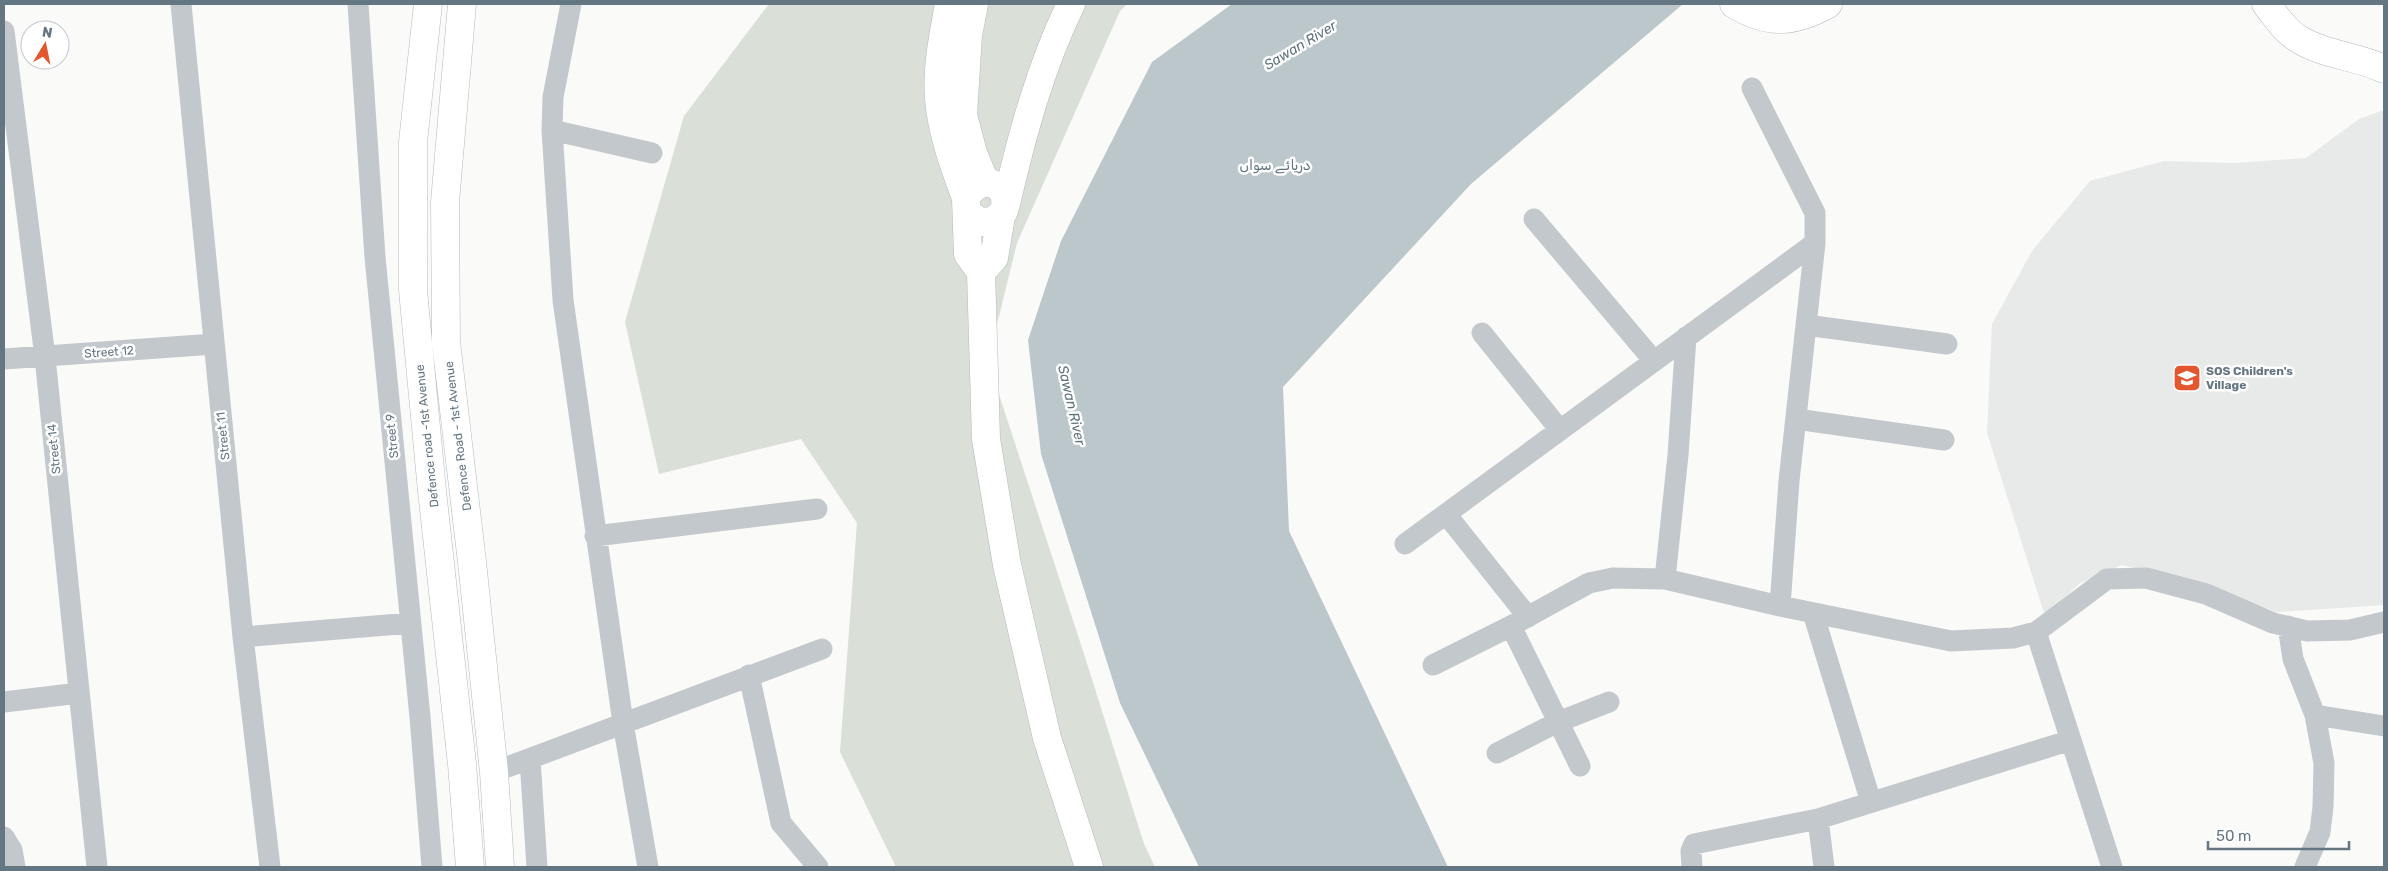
<svg xmlns="http://www.w3.org/2000/svg" width="2388" height="871" font-family="Rubik,Vazirmatn,sans-serif">
  <style>
    .built { fill: #e8e9e9 }
    .green { fill: #dadfd7 }
    .water { fill: #bbc7cb }
    .lines { fill: none; stroke-linecap: round; stroke-linejoin: round }
    .secondary-casing { stroke: #b3babf; stroke-width: 29 }
    .primary-casing { stroke: #b5babe; stroke-width: 29 }
    .minor { stroke: #c3c8cc; stroke-width: 21 }
    .secondary { stroke: #fff; stroke-width: 28 }
    .primary { stroke: #fff; stroke-width: 28 }
    .labels { text-anchor: middle; stroke-width: 5; stroke-linejoin: round; paint-order: stroke }
    .street-label { font-size: 12px; fill: #657683; stroke: #fff }
    .poi-label { font-size: 12px; font-weight: bold; fill: #657683; stroke: #fff; text-anchor: start }
    .water-label { font-size: 14px; font-style: italic; fill: #60757c; stroke: #fff }
  </style>
  <rect width="100%" height="100%" fill="#fafaf8"/>
  <path class="built" d="M 2384,110 L 2384,605 L 2277,612 L 2198,583 L 2122,565 L 2080,583 L 2045,616 L 1987,433 L 1992,324 L 2032,251 L 2090,181 L 2164,161 L 2234,163 L 2306,158 L 2359,119 Z"/>
  <path class="green" d="M 769,4 L 1127,4 L 1120,11 L 1017,243 L 988,361 L 1084,654 L 1144,844 L 1155,867 L 896,867 L 840,752 L 857,523 L 801,439 L 659,474 L 625,322 L 684,116 Z"/>
  <path class="water" d="M 1232,4 L 1683,4 L 1471,184 L 1283,387 L 1289,531 L 1448,867 L 1199,867 L 1120,703 L 1041,454 L 1028,340 L 1061,241 L 1152,62 Z"/>
  <g class="lines">
    <defs>
      <path id="secondary" d="M 949,4 C 943,37 935,74 940,108 C 944,139 955,168 966,198
        M 974,4 L 968,35 L 963,115 L 973,153 L 985,182
        M 1734,4 C 1768,25 1794,23 1828,4
        M 2266,4 C 2275,15 2284,30 2297,38 C 2323,55 2357,56 2384,69
        M 1006,204 C 1022,135 1040,68 1071,4
        M 967,212 L 979,222 L 994,221 L 1004,211 C 1012,183 979,171 966,198 L 968,254 L 981,272 L 986,439 L 1007,565 L 1047,738 L 1089,867
        M 981,272 L 994,258 L 1001,216"/>
      <path id="primary" d="M 428,4 L 413,142 L 413,290 L 432,491 L 462,764 L 470,867
        M 462,4 L 445,202 L 446,342 L 472,562 L 494,772 L 500,867"/>
    </defs>
    <use href="#secondary" class="secondary-casing"/>
    <use href="#primary" class="primary-casing"/>
    <path class="minor" d="M 181,4 L 243,637 L 270,867
      M 358,4 L 375,257 L 420,717 L 432,867
      M 571,4 L 553,97 L 552,130 L 563,300 L 623,723 L 648,867
      M 4,31 L 45,357 L 97,867
      M 1752,88 L 1815,213 L 1815,243 L 1789,481 L 1780,606
      M 552,130 L 652,153
      M 1534,219 L 1654,361
      M 1806,325 L 1947,344
      M 1482,333 L 1560,430
      M 4,359 L 214,344
      M 1796,419 L 1944,440
      M 1446,514 L 1528,617
      M 595,536 L 817,509
      M 1405,544 L 1815,243
      M 1665,579 L 1678,455 L 1686,337
      M 1813,613 L 1871,802
      M 1511,626 L 1580,766
      M 2288,626 L 2293,659 L 2315,715 L 2324,763 L 2323,807 L 2320,832 L 2305,867
      M 2036,632 L 2112,867
      M 243,637 L 411,623
      M 1433,665 L 1511,626 L 1589,583 L 1613,578 L 1665,579 L 1780,606 L 1951,641 L 2013,638 L 2036,632 L 2107,579 L 2146,578 L 2206,594 L 2273,623 L 2307,631 L 2350,630 L 2384,622
      M 749,675 L 781,823 L 818,867
      M 4,702 L 79,693
      M 2315,715 L 2384,726
      M 1497,753 L 1558,722 L 1609,702
      M 530,759 L 537,867
      M 494,772 L 822,649
      M 4,837 L 12,850 L 15,867
      M 1692,867 L 1691,851 L 1694,844 L 1818,819
      M 1824,867 L 1818,819 L 2071,740"/>
    <use href="#secondary" class="secondary"/>
    <use href="#primary" class="primary"/>
  </g>
  <defs>
    <symbol id="school-square" viewBox="-11 -11 22 22"><rect x="-9" y="-9" width="18" height="18" rx="4" fill="#e4572e" stroke="#fff"/><path d="M0-5L7-2L0 1L-7-2ZM-4 1L0 2.5L4 1V4Q0 6-4 4Z" fill="#fff"/></symbol>
  </defs>
  <g fill-rule="evenodd">
    <use href="#school-square" x="2171" y="362" width="32" height="32"/>
  </g>
  <g class="labels">
    <g class="street-label">
      <text transform="translate(109 352) rotate(-4)" y="4">Street 12</text>
      <text transform="translate(223 436) rotate(-96)" y="4">Street 11</text>
      <text transform="translate(392 436) rotate(-96)" y="4">Street 9</text>
      <text transform="translate(427 436) rotate(-96)" y="4">Defence road -1st Avenue</text>
      <text transform="translate(458 436) rotate(-97)" y="4">Defence Road - 1st Avenue</text>
      <text transform="translate(54 449) rotate(-96)" y="4">Street 14</text>
    </g>
    <g class="poi-label">
      <text x="2206" y="375">SOS Children's<tspan x="2206" dy="14">Village</tspan></text>
    </g>
    <g class="water-label">
      <text transform="translate(1300 45) rotate(-31)" y="5">Sawan River</text>
      <text x="1275" y="170">دریائے سواں</text>
      <text transform="translate(1072 405) rotate(77)" y="5">Sawan River</text>
    </g>
  </g>
  <rect width="2388" height="871" fill="none" stroke="#657683" stroke-width="10"/>
  <g transform="translate(45 45) rotate(10)"><circle r="24" fill="#ffffff" stroke="#c1c8cd"/>
  <path d="M0-4L9 19L0 12L-9 19Z" fill="#e4572e"/>
  <text y="-8" font-size="14" font-weight="bold" text-anchor="middle" fill="#657683">N</text>
  </g>
  <path d="M2208 841v8h141v-8" fill="none" stroke="#657683" stroke-width="2.5"/>
  <text x="2216" y="841" font-size="15" fill="#657683" stroke="#ffffff" stroke-width="4" paint-order="stroke">50 m</text>
</svg>
